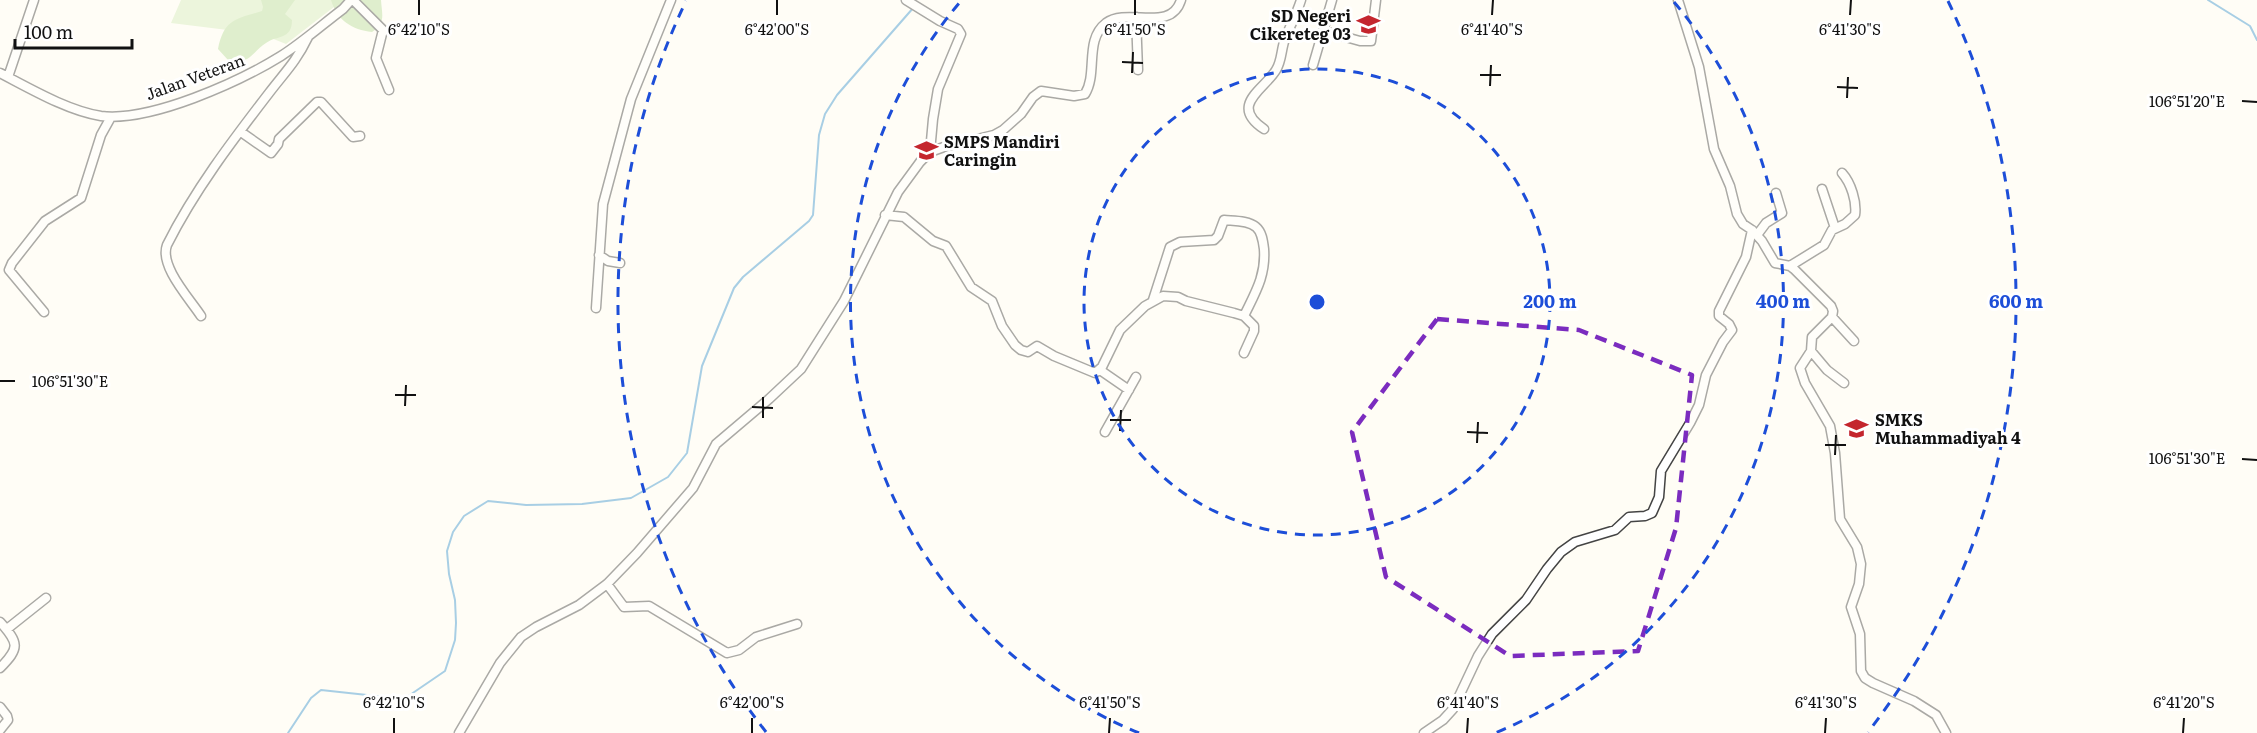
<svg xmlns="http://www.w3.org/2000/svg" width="2257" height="733" font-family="Literata,serif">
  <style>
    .green { fill: #d5ebbd }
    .forest { fill: #b9dc9c }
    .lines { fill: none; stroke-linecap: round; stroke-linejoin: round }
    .stream { stroke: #3f96cf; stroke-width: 2 }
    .minor-casing { stroke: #444; stroke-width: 11 }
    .minor { stroke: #fff; stroke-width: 8 }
    .marked { fill: none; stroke: #7b2cbf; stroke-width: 4.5; stroke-dasharray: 12 8; stroke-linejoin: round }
    .ticks { fill: none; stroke: #111; stroke-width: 2 }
    .ring { fill: none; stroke: #1d4ed8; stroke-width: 3; stroke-dasharray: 10 8 }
    .labels { text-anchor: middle; stroke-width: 6; stroke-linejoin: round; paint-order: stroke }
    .poi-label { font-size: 16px; font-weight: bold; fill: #111; stroke: #fff; text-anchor: start }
    .street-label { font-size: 16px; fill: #111; stroke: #fff }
    .ticks-label { font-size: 15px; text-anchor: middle; fill: #111; stroke: #fff; stroke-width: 6; stroke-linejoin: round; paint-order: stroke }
    .centre { fill: #1d4ed8; stroke: #fff; stroke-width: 3 }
    .ring-label { font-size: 18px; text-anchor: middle; font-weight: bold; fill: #1d4ed8; stroke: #fff; stroke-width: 6; stroke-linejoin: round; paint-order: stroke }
  </style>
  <rect width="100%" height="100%" fill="#fffdf5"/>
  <path class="green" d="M 181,0 L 343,0 L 286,44 L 261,34 L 171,23 Z"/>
  <path class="forest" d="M 261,0 L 295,0 L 285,14 L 292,20 C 292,40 277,35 266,43 C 259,47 254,55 247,59 C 242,62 234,60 228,60 L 218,49 C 224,19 236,19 262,11 L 263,7 Z
    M 331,0 L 381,0 C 382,15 386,23 372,32 C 352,30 337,20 331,0 Z"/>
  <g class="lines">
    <path class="stream" d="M 2208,0 L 2250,26 L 2257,40
      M 288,733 L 311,698 L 321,690 L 404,699 L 445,671 L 455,640 L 456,623 L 455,600 L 449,574 L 447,551 L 453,532 L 464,516 L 488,501 L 526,505 L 582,504 L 631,498 L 668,477 L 687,453 L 702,366 L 734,288 L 743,277 L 809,221 L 813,215 L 819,135 L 825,114 L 837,95 L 914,7"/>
    <defs>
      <path id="minor" d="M 353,0 L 383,30 L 376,58 L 389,90
        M 906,0 L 940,21 L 958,29 L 961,34 L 938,89 L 933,119 L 930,152
        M 1678,0 L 1699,67 L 1714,149 L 1730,186 L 1737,214 L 1743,224 L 1752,230 L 1762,241 L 1775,263 L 1790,266 L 1794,269 L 1831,306 L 1833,311 L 1832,317 L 1812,337 L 1811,351 L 1800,368 L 1805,383 L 1830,426 L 1835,453 L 1840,519 L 1857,547 L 1861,564 L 1859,584 L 1851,607 L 1860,634 L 1861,671 L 1865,678 L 1873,683 L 1914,701 L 1936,715 L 1946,733
        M 1136,17 L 1138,70
        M 1324,31 L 1360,41 L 1371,41 L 1376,0
        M 1313,65 L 1332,0
        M 0,73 C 29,88 68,111 101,116 C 151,122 239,82 281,56 C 303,42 323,24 343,9 L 351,0
        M 8,77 L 34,0
        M 1264,129 C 1228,105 1265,89 1276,70 C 1282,61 1281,49 1285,39 C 1290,26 1297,13 1301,0
        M 241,132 L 271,153 L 278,144 L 279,139 L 317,102 L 321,102 L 353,137 L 360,136
        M 1822,189 L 1835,228
        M 885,215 L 904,217 L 933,241 L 946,246 L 971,287 L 992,301 L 1002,326 L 1015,345 L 1021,350 L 1028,352 L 1037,346 L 1054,356 L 1095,373 L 1102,367 L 1120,330 L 1145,306 L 1163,296 L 1178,297 L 1186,301 L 1234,313 L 1244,316 L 1254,326 L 1254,331 L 1244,353
        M 1757,235 L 1766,223 L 1782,213 L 1776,193
        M 599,255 L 608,261 L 620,263
        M 1790,266 L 1824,245 L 1832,230 L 1845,224 L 1855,215 C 1857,202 1851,183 1842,173
        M 1153,300 L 1170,247 L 1180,242 L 1214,240 L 1218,236 L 1224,220 C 1233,221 1248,220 1256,227 C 1262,232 1263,241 1264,249 C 1266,276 1255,293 1244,316
        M 596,308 L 603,204 L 631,99 L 671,0
        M 44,312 L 9,270 L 12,263 L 45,221 L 81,198 L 101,135 L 111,117
        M 201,316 C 190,299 159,266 167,245 C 194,191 232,141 269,93 C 285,72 296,62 308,37
        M 1832,317 L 1854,341
        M 1811,351 L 1827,370 L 1844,383
        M 1100,370 L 1129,390
        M 1105,432 L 1136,377
        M 607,584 L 624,607 L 649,606 L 727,653 L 739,650 L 756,637 L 797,624
        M 0,622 C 19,643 20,648 0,668
        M 7,629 L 46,598
        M 0,707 L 7,716 L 8,720 L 0,730
        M 459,733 L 500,663 L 521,637 L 536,627 L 579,605 L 607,584 L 637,553 L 693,488 L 716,444 L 769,399 L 801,369 L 844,301 L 898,192 L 920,162 L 930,152 L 944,147 L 994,135 L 1003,130 L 1021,114 L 1033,97 L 1041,91 L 1074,96 L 1085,94 C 1098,73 1084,40 1106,23 C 1128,7 1171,33 1181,0
        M 1424,733 L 1443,720 L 1453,709 L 1478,656 L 1492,634 L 1526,600 L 1547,569 L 1561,552 L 1575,542 L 1615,530 L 1629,517 L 1645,516 L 1652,513 L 1659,497 L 1661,471 L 1690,423 L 1699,405 L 1706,375 L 1723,342 L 1732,330 L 1729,324 L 1719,316 L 1719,311 L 1746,257 L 1752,230"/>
    </defs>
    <use href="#minor" class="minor-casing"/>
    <use href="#minor" class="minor"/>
  </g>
  <path d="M0 0H2257V733H0ZM 1437,319 L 1579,330 L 1692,375 L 1676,528 L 1638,651 L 1510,656 L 1386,577 L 1352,432 Z" fill="#fffdf5" fill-opacity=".55" fill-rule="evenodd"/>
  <path class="marked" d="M 1437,319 L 1579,330 L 1692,375 L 1676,528 L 1638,651 L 1510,656 L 1386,577 L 1352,432 Z"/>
  <path class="ticks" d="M 419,15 L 419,0M 777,15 L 777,0M 1135,15 L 1135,0M 1492,15 L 1493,0M 1850,15 L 1851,0M 1122,62 L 1143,63M 1132,73 L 1133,52M 1480,75 L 1501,75M 1490,86 L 1491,65M 1837,87 L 1858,88M 1847,98 L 1848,77M 2242,101 L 2257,102M 0,381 L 15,381M 395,395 L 416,395M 405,406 L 406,385M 752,407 L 773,408M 763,418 L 763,397M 1110,420 L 1131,420M 1120,431 L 1121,410M 1467,432 L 1488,433M 1477,443 L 1478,422M 1825,445 L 1846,445M 1835,455 L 1836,435M 2242,459 L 2257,460M 394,733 L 394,718M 752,733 L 752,718M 1109,733 L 1110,718M 1467,733 L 1468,718M 1825,733 L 1826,718M 2183,733 L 2184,718"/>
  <g class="ring">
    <circle cx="1317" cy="302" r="233"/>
    <path d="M1139 733A466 466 0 0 1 960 2M1674 2A466 466 0 0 1 1495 733"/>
    <path d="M766 732A699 699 0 0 1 686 1M1948 1A699 699 0 0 1 1868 732"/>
  </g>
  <defs>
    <symbol id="school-bare" viewBox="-9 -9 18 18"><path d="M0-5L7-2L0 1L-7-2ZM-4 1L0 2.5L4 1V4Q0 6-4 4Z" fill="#c4262e" stroke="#fff" stroke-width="2.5" paint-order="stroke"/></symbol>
  </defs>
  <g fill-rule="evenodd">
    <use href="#school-bare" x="1352" y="8" width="33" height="33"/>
    <use href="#school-bare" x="910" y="134" width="33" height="33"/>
    <use href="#school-bare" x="1840" y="412" width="33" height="33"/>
  </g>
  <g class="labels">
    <g class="poi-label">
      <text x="1351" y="22" text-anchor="end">SD Negeri<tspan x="1351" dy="18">Cikereteg 03</tspan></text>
      <text x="944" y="148">SMPS Mandiri<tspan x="944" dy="18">Caringin</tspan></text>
      <text x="1875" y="426">SMKS<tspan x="1875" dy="18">Muhammadiyah 4</tspan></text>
    </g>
    <g class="street-label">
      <text transform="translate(195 77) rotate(-20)" y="6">Jalan Veteran</text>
    </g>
  </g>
  <g class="ticks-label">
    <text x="419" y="35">6°42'10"S</text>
    <text x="777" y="35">6°42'00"S</text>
    <text x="1135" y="35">6°41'50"S</text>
    <text x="1492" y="35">6°41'40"S</text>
    <text x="1850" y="35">6°41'30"S</text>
    <text x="2187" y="107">106°51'20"E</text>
    <text x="70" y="387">106°51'30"E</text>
    <text x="2187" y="464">106°51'30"E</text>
    <text x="394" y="708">6°42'10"S</text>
    <text x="752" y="708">6°42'00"S</text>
    <text x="1110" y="708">6°41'50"S</text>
    <text x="1468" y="708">6°41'40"S</text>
    <text x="1826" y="708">6°41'30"S</text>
    <text x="2184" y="708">6°41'20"S</text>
  </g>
  <circle cx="1317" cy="302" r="9" class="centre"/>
  <g class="ring-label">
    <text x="1550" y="308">200 m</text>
    <text x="1783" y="308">400 m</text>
    <text x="2016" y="308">600 m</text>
  </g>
  <path d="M15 39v9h117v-9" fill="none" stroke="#111111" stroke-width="3"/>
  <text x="24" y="39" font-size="18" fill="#111111" stroke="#ffffff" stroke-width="4.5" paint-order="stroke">100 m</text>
</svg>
